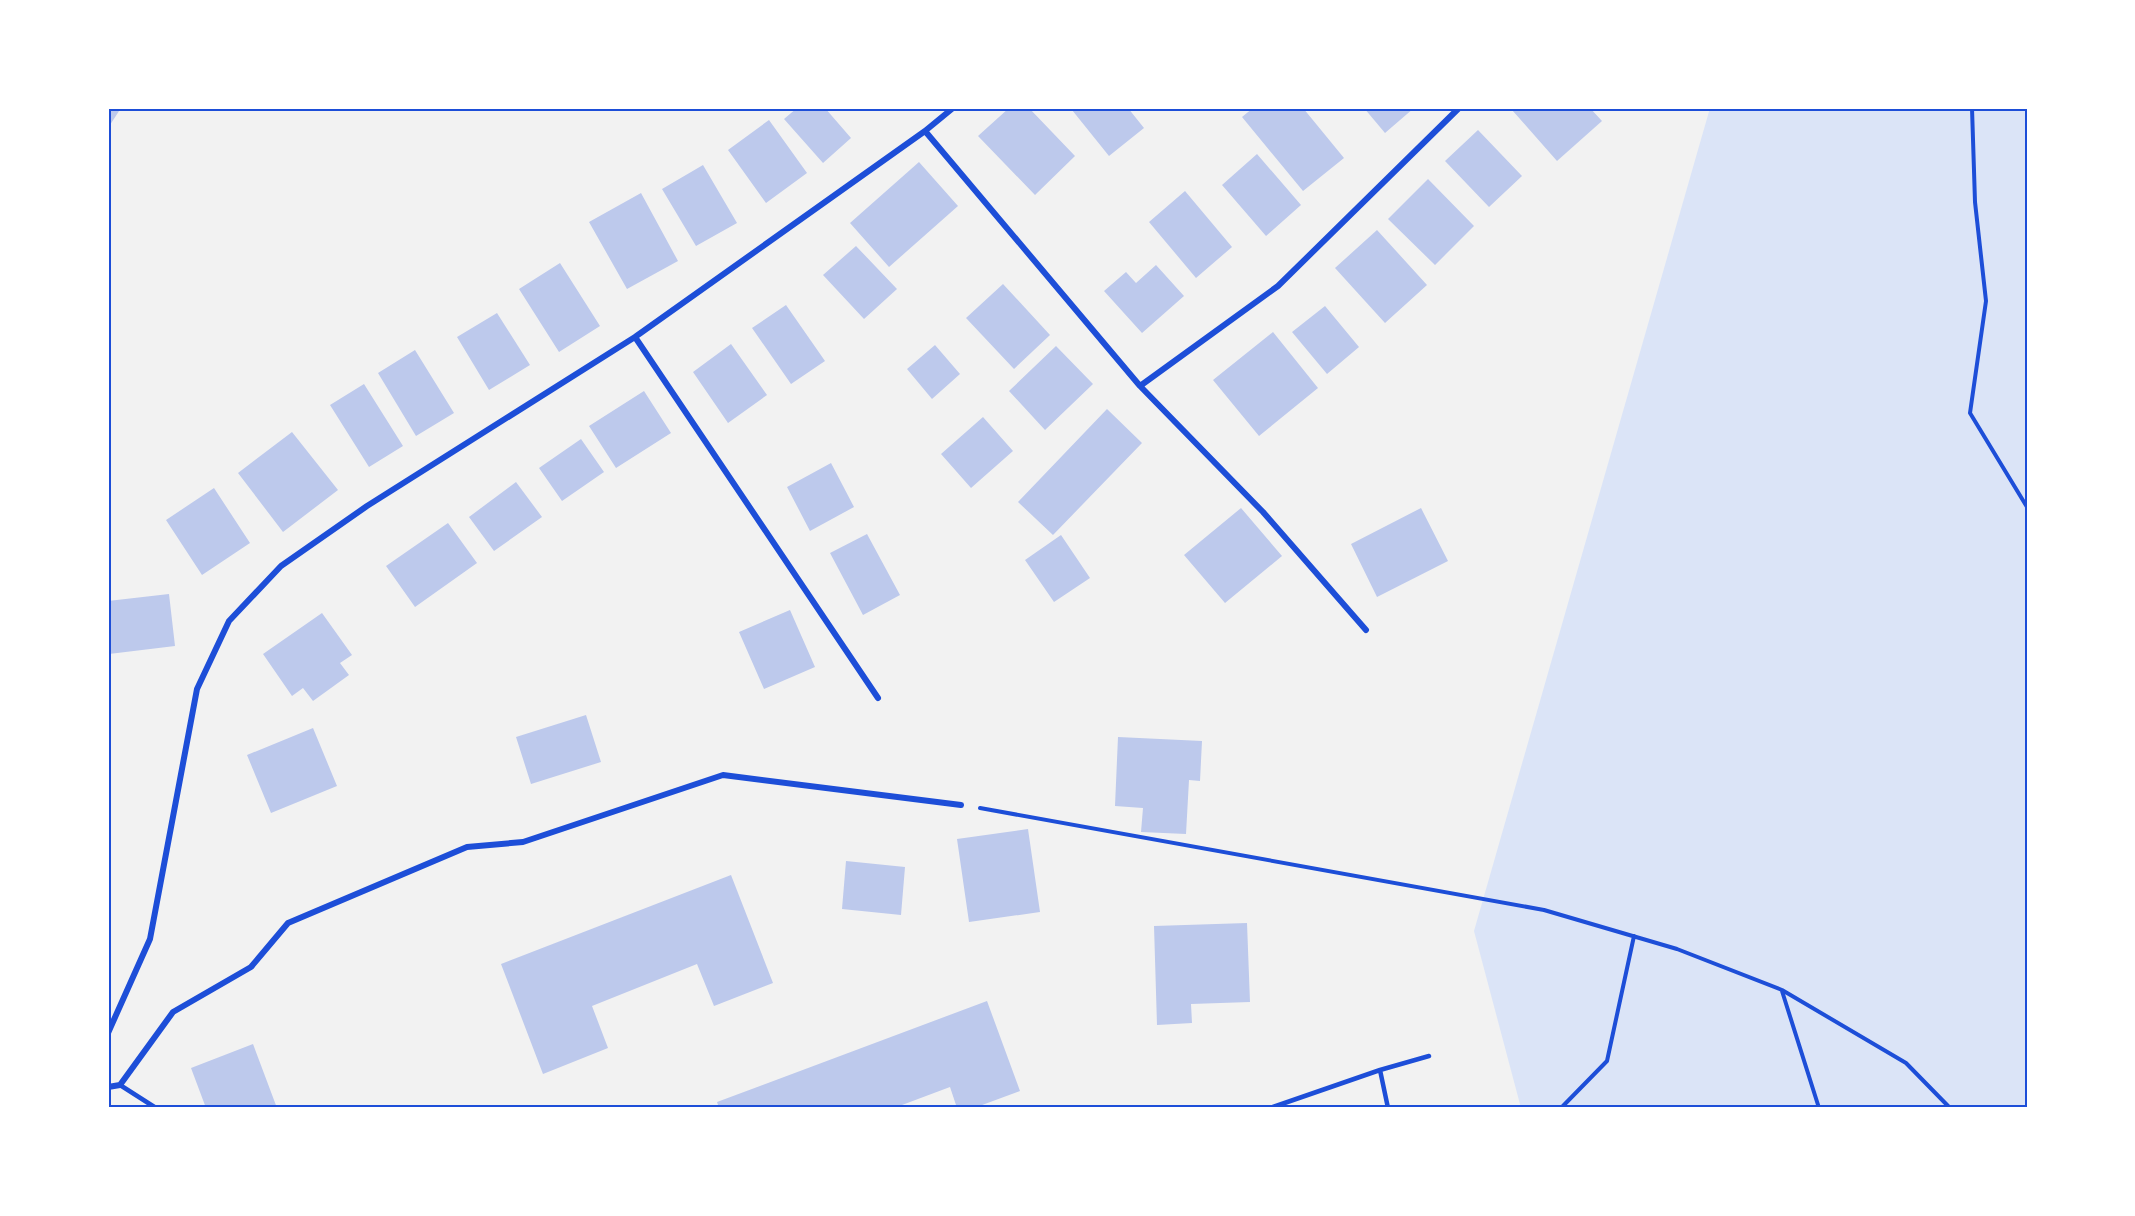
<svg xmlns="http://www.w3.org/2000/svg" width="2135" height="1216" font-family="'Work Sans',sans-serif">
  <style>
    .green { fill: #dbe4f7 }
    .building { fill: #bdc9ec }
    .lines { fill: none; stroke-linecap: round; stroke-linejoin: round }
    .path { stroke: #1d4ed8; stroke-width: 4 }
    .service { stroke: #1d4ed8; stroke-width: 4.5 }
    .minor { stroke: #1d4ed8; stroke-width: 6 }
    .neatline { fill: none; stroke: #1d4ed8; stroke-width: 2 }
  </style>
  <rect width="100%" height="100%" fill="#f2f2f2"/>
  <path class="green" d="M 1710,108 L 2027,108 L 2027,1108 L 1521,1108 L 1474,931 Z"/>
  <path class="building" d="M 108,108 L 121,108 L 108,128 Z
    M 797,108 L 825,108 L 851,138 L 823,163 L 784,119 Z
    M 1009,108 L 1029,108 L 1075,156 L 1035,195 L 978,136 Z
    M 1074,108 L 1128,108 L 1144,128 L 1109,156 L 1072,110 Z
    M 1253,108 L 1303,108 L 1344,158 L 1303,191 L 1242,117 Z
    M 1364,108 L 1414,108 L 1385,133 Z
    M 1514,108 L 1590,108 L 1602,121 L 1557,161 L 1512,110 Z
    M 769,120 L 807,173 L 766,203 L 728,150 Z
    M 1478,130 L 1522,176 L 1489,207 L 1445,161 Z
    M 1257,154 L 1301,205 L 1266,236 L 1222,185 Z
    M 919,162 L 958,206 L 889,267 L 850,223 Z
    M 703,165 L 737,223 L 696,246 L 662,189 Z
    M 1428,179 L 1474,226 L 1435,265 L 1388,219 Z
    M 1185,191 L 1232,247 L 1196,278 L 1149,222 Z
    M 641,193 L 678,261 L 627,289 L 589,222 Z
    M 1377,230 L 1427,285 L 1385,323 L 1335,268 Z
    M 856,246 L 897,289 L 864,319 L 823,275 Z
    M 560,263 L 600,326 L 559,352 L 519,289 Z
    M 1156,265 L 1184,296 L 1142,333 L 1104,291 L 1126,272 L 1136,283 Z
    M 1003,284 L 1050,335 L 1014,369 L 966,318 Z
    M 786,305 L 825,361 L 791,384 L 752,328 Z
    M 1325,306 L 1359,347 L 1327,374 L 1292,332 Z
    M 497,313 L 530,365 L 489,390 L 457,337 Z
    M 1273,332 L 1318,388 L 1259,436 L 1213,380 Z
    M 731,344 L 767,395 L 728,423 L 693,372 Z
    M 935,345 L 960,374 L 932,399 L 907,369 Z
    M 1056,346 L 1093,384 L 1045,430 L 1009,391 Z
    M 415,350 L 454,413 L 416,436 L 378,373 Z
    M 364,384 L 403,446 L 369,467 L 330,405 Z
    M 644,391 L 671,433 L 616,468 L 589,426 Z
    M 1107,409 L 1142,443 L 1053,535 L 1018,502 Z
    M 983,417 L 1013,451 L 971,488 L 941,454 Z
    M 292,432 L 338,490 L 283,532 L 238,473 Z
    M 581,439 L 604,472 L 562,501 L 539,468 Z
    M 831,463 L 854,507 L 810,531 L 787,487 Z
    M 516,482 L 542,517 L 494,551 L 469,517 Z
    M 214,488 L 250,543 L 202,575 L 166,520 Z
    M 1241,508 L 1282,556 L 1225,603 L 1184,555 Z
    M 1421,508 L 1448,561 L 1377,597 L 1351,544 Z
    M 448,523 L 477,563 L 415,607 L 386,566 Z
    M 867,534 L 900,595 L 863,615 L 830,553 Z
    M 1061,535 L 1090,578 L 1054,602 L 1025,560 Z
    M 169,594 L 175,646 L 109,654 L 108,601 Z
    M 790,610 L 815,667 L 764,689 L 739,632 Z
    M 322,613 L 352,655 L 340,663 L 349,675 L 313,701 L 303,688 L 292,696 L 263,654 Z
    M 586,715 L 601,762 L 531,784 L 516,737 Z
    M 313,728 L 337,786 L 271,813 L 247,755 Z
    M 1118,737 L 1202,741 L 1200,781 L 1189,780 L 1186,834 L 1141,832 L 1143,808 L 1115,806 Z
    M 1028,829 L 1040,912 L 969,922 L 957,839 Z
    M 846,861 L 905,867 L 901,915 L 842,909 Z
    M 731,875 L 773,983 L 714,1006 L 697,964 L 592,1006 L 608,1048 L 543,1074 L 501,964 Z
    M 1247,923 L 1250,1002 L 1191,1004 L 1192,1023 L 1157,1025 L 1154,926 Z
    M 987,1001 L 1020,1091 L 974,1108 L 957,1108 L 950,1087 L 894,1108 L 719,1108 L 717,1102 Z
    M 253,1044 L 277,1108 L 206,1108 L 191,1068 Z"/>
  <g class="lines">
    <path class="path" d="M 1972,108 L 1975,202 L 1986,301 L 1970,413 L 2027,507
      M 980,808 L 1544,910 L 1677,949 L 1782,990 L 1906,1063 L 1950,1108
      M 1782,991 L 1819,1108
      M 1561,1108 L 1607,1061 L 1634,936"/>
    <path class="service" d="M 1380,1070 L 1388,1108
      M 120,1085 L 156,1108
      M 1273,1107 L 1380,1070 L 1429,1056"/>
    <path class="minor" d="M 925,131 L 1140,386 L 1263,512 L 1366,630
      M 635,337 L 878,698
      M 1140,386 L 1278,286 L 1459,108
      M 108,1033 L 150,939 L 197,689 L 229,621 L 281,566 L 367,506 L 635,337 L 925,131 L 953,108
      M 108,1087 L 120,1085 L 173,1012 L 251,967 L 288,923 L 467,847 L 523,842 L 723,775 L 961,805"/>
  </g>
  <rect width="2135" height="1216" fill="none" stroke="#ffffff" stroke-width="219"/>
  <rect x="110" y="110" width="1916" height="996" class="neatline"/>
</svg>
